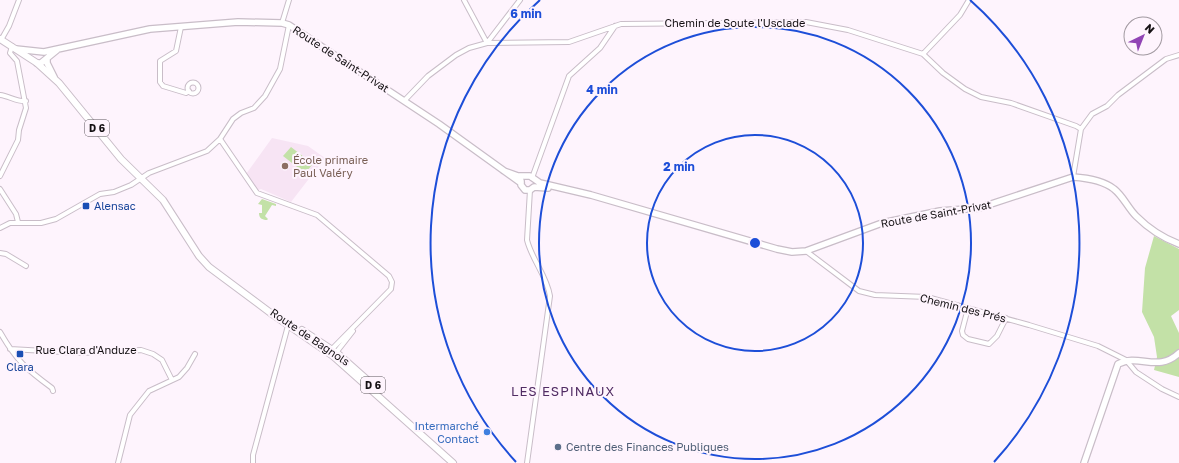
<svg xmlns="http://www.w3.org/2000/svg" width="1179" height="463" font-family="'Golos Text',sans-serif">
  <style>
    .built { fill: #f7e4f4 }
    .green { fill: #c3e1a7 }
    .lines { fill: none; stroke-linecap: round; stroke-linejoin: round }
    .street-casing { stroke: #c9bdc8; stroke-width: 6 }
    .secondary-casing { stroke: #c9bdc8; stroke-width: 8 }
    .primary-casing { stroke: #c9bdc8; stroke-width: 8 }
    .street { stroke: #fff; stroke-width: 4 }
    .secondary { stroke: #fff; stroke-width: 5.5 }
    .primary { stroke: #fff; stroke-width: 6 }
    .ring { fill: none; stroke: #1d4ed8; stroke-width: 2 }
    .education-dot { fill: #8d6e63; stroke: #fef4fd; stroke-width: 1.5 }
    .transit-dot { fill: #1a4fb4; stroke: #fef4fd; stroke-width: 1.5 }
    .shop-dot { fill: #3f7fe0; stroke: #fef4fd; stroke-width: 1.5 }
    .service-dot { fill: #5c6f8a; stroke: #fef4fd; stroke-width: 1.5 }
    .labels { text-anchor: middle; stroke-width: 4; stroke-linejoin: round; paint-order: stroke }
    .shield { fill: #fef4fd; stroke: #5b555a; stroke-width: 1 }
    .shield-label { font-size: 10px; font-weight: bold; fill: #151114 }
    .street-label { font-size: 11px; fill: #151114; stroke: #fef4fd }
    .education-label { font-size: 11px; fill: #785e54; stroke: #fef4fd; text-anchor: start }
    .transit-label { font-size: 11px; fill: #164399; stroke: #fef4fd; text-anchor: start }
    .shop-label { font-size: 11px; fill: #366cbe; stroke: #fef4fd; text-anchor: end }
    .service-label { font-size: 11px; fill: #4e5e75; stroke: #fef4fd; text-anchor: start }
    .quarter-label { font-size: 13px; letter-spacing: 1px; fill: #512c64; stroke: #fef4fd }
    .centre { fill: #1d4ed8; stroke: #fef4fd; stroke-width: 2 }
    .ring-label { font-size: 12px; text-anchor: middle; font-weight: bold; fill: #1d4ed8; stroke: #fef4fd; stroke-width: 4; stroke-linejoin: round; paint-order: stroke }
  </style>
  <rect width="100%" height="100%" fill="#fef4fd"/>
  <path class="built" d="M 272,138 L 308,146 L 325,158 L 291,202 L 261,189 L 258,190 L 246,174 Z"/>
  <path class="green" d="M 291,147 L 313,164 L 305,173 L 283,156 Z
    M 262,199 L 276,204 L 276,206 L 272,205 L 265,216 L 268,219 L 267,220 C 262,220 259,218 259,213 L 262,213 L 262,205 L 258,204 Z
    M 1154,236 L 1179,249 L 1179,310 L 1171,316 L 1179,333 L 1179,377 L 1154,370 L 1157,357 L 1154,337 L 1142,312 L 1145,268 Z"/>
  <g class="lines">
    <defs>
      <path id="street" d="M 464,0 L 487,43 L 569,42 L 621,24 L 806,22 L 848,30 L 923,54 L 943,73 L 965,89 L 981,97 L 1011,103 L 1076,126 L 1081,129
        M 282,23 L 289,0
        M 181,27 L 176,51 L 160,61 L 160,82 L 163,86 L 186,93 L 189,91
        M 1,40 L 9,26 L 19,0
        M 923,54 L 960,15 L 969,0
        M187.5 88a5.5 5.5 0 1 1 11 0a5.5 5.5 0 1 1-11 0Z
        M 0,95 C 9,96 17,102 26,101
        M 404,101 L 428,76 L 456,55 L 469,48 L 487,43 L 520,0
        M 220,139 L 257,193 L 317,215 L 389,276 L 392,282 L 391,289 L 330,351
        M 0,176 L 18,140 L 19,130 L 26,108 L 17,61 L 10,53 L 12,46
        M 1073,177 L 1081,129 L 1092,114 L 1107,106 L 1118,95 L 1166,59 L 1179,55
        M 532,178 L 569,76 L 600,48 L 615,26
        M 0,189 L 16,214 L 18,222
        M 0,228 L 10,223 L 41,223 L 56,219 L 100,194 L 114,192 L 131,185 L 149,173 L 207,151 L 220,139 L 233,119 L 241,113 L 254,108 L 265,96 L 280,69 L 289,25
        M 806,251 L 859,291 L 875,295 L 927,297 L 1029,325 L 1098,346 L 1126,360 L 1136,372 L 1162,389 L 1179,397
        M 0,253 L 6,254 L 26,266
        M 968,308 L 962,331 L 963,335 L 968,339 L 989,344 L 997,336 L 1006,318
        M 0,332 C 16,360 26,369 52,388 L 53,391
        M 10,349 L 81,353 L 141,350 L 153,354 L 162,360 L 172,380
        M 335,354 L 353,331
        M 118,463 L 130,415 L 149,391 L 179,377 L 187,368 L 195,354
        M 253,463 L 253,455 L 289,322
        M 527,463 L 550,296 C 547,276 532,260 527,240 L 530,190"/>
      <path id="secondary" d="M 16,49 L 44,52 L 150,29 L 238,22 L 282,23 L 289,25 L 439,124 L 521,183
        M 47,58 L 47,63 L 54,77
        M 37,63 L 41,63 L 57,50
        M 504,171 L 518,176 L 530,176 L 540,183 L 591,195 L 777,249 L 792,252 L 806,251 L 882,223 L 940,211 L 979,208 L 1073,177 C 1087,178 1103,180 1114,189 C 1123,196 1128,208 1136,216 C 1148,228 1163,238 1179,244
        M 521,181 L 521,185 L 525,190 L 530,190 L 534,187 L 548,188
        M 1084,463 L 1118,364 C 1139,353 1158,373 1179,353"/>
      <path id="primary" d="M 0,39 L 37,63 L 59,83 L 121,159 L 163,200 L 199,256 L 209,267 L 272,314 L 333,356 L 453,463
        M 302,330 L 337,353 L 373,385"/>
    </defs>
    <use href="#street" class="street-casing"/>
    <use href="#secondary" class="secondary-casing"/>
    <use href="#primary" class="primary-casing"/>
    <use href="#street" class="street"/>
    <use href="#secondary" class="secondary"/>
    <use href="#primary" class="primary"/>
  </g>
  <g class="ring">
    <circle cx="755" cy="243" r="108"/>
    <circle cx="755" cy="243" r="216"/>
    <path d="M516 462A324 324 0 0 1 540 0M970 0A324 324 0 0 1 994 462"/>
  </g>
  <circle class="education-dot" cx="285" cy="166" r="4"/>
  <g class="transit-dot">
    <rect x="82" y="202" width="8" height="8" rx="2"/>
    <rect x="16" y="350" width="8" height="8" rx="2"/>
  </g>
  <circle class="shop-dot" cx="487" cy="432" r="4"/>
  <circle class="service-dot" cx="558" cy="447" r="4"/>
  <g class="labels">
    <g class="shield">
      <rect x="85" y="120" width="24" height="16" rx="3"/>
      <rect x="361" y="377" width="24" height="16" rx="3"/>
    </g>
    <g class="shield-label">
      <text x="97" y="132">D 6</text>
      <text x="373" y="389">D 6</text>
    </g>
    <g class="street-label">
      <text x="735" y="27">Chemin de Soute l'Usclade</text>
      <text transform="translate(341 59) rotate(33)" y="4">Route de Saint-Privat</text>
      <text transform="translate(936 214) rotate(-10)" y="4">Route de Saint-Privat</text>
      <text transform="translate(963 308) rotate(14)" y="4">Chemin des Prés</text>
      <text transform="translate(310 337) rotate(34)" y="4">Route de Bagnols</text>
      <text x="86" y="354">Rue Clara d'Anduze</text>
    </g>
    <g class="education-label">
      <text x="293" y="164">École primaire<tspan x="293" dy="13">Paul Valéry</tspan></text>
    </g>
    <g class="transit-label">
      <text x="94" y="210">Alensac</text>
      <text x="20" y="371" text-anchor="middle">Clara</text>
    </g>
    <g class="shop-label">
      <text x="479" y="430">Intermarché<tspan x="479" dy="13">Contact</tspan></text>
    </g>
    <g class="service-label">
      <text x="566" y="451">Centre des Finances Publiques</text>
    </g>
    <g class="quarter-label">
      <text x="563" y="396">LES ESPINAUX</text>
    </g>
  </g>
  <circle cx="755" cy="243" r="6" class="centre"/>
  <g class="ring-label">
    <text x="526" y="18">6 min</text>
    <text x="602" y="94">4 min</text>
    <text x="679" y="171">2 min</text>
  </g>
  <g transform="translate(1143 36) rotate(43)"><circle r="19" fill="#fef4fd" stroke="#a199a0"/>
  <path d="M0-3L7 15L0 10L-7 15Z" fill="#9144b5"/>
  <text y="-6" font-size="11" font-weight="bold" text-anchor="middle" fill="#151114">N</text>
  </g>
</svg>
